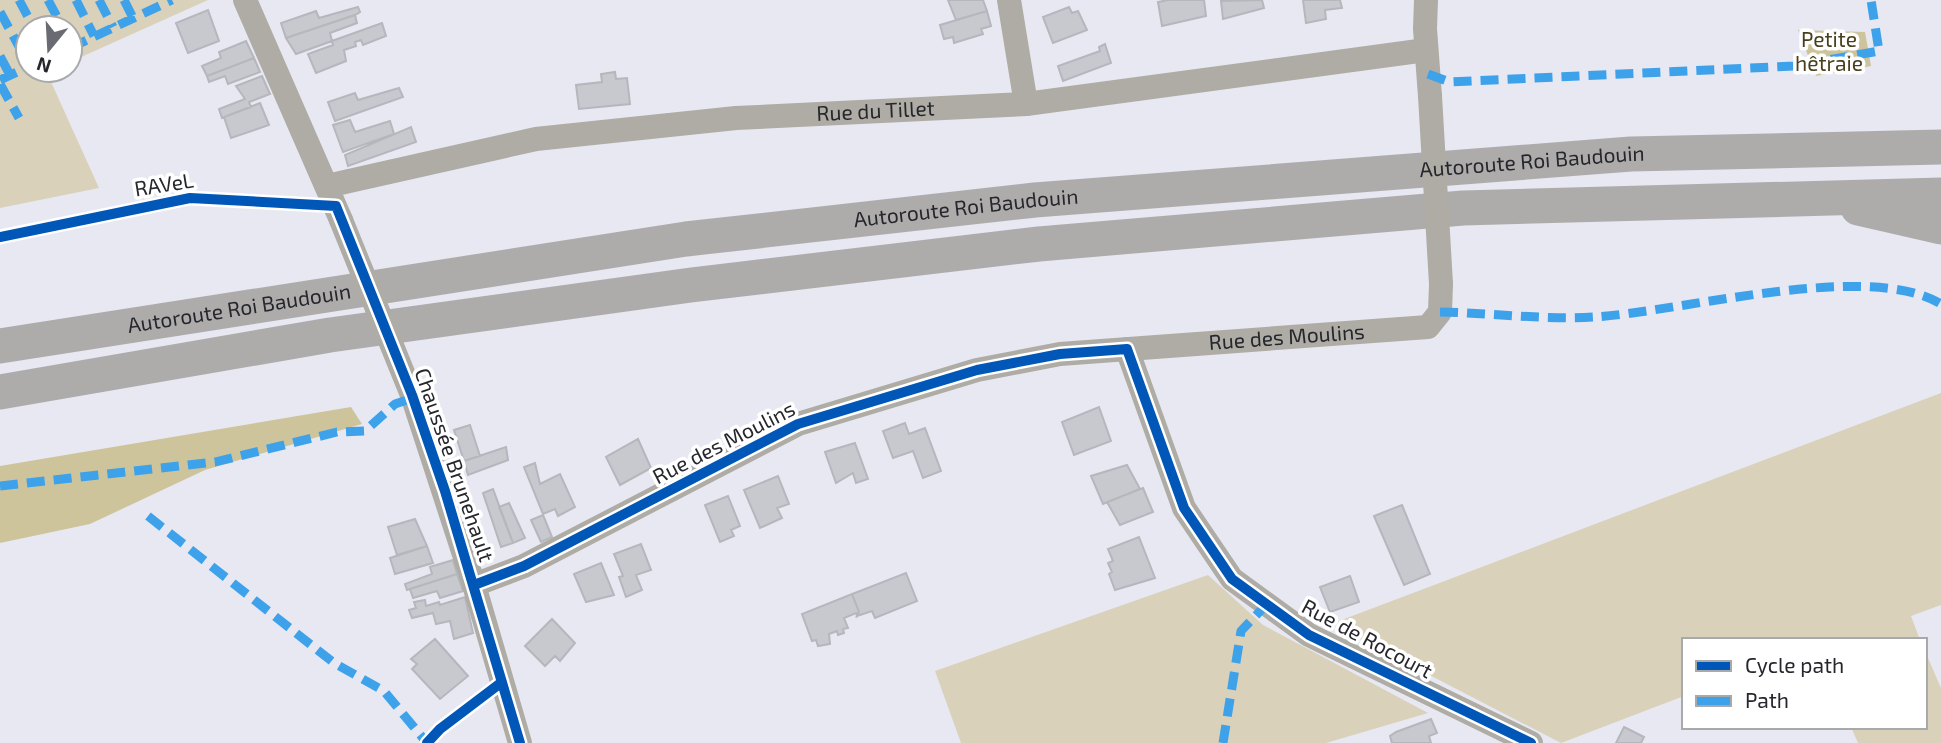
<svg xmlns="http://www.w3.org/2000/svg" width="1941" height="743" font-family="'Exo 2',sans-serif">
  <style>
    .green { fill: #d9d1b9 }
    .forest { fill: #cec49c }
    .building { fill: #c8c8cf; stroke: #b6b6bd; stroke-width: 2 }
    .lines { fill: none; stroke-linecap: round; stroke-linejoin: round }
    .minor { stroke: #afaca5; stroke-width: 24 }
    .highway { stroke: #aeacab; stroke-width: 35 }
    .minor-bridge { stroke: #afaca5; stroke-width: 24 }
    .quiet { stroke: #3ea2eb; stroke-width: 9; stroke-dasharray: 18 9; stroke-linecap: butt }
    .cycleway-casing { stroke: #fff; stroke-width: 15 }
    .cycleway { stroke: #0057b8; stroke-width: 10 }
    .labels { text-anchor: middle; stroke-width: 7; stroke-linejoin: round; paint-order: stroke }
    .park-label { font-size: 21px; fill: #483f1c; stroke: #fff }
    .street-label { font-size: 21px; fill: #26272d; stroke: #fff }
  </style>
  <rect width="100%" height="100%" fill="#e7e8f2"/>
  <path class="green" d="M 0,0 L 208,0 L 70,62 L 70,28 L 28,28 L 28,70 L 52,70 L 47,73 L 99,188 L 0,208 Z
    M 1941,393 L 1941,605 L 1911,616 L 1920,640 L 1684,640 L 1684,696 L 1561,743 L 1331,624 Z
    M 1208,575 L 1263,625 L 1428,713 L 1326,743 L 961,743 L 935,671 Z
    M 1925,651 L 1941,688 L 1941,743 L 1858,743 L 1851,727 L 1925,727 Z"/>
  <path class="forest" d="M 1798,30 L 1865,32 L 1871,66 L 1816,76 Z
    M 351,407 L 362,424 L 205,470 L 90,524 L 0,543 L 0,466 Z"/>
  <path class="building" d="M 948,0 L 983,0 L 987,11 L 956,20 Z
    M 1168,0 L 1204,0 L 1206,16 L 1162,26 L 1158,2 Z
    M 1262,0 L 1264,8 L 1223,19 L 1221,1 Z
    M 1303,0 L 1340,0 L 1342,8 L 1325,10 L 1326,19 L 1306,23 Z
    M 358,7 L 360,12 L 355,15 L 286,38 L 281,23 L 316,11 L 319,18 Z
    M 1069,7 L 1072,13 L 1078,11 L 1087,30 L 1053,43 L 1043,17 Z
    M 208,10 L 219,41 L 188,53 L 176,23 Z
    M 987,11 L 991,26 L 981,29 L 983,34 L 954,43 L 953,37 L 944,39 L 940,25 Z
    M 355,15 L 357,23 L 330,33 L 332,41 L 296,54 L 286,38 Z
    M 382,23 L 386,36 L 363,45 L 361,40 L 355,42 L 356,46 L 344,50 L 346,61 L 316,73 L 308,54 L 333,45 L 332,41 Z
    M 246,41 L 254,58 L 207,76 L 202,66 L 221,58 L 219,52 Z
    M 1105,44 L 1111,63 L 1063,81 L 1058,66 L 1100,51 L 1099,47 Z
    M 254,58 L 260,72 L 228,84 L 225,76 L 209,82 L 207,76 Z
    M 615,72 L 616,79 L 627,78 L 630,104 L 579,109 L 576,85 L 602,82 L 601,74 Z
    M 262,76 L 270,94 L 249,102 L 251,107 L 222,118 L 219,109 L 245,99 L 236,86 Z
    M 399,88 L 403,97 L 335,121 L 328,102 L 355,93 L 358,100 Z
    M 260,103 L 269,125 L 231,138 L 224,117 Z
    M 350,120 L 355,132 L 390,121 L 394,134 L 343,152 L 333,125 Z
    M 411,127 L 416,142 L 348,166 L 345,155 Z
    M 1099,407 L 1111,441 L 1074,455 L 1062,422 Z
    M 905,423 L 909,434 L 925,428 L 941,471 L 923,478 L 913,451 L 893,458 L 883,431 Z
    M 470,425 L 480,456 L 464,461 L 454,430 Z
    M 638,439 L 651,468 L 620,485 L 606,457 Z
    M 855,443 L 868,479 L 856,483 L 853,473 L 836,483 L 825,452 Z
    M 506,447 L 508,460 L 468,475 L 464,461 Z
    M 535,463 L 540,484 L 560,474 L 575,507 L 558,516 L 555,509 L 543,514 L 524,467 Z
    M 1127,465 L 1140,489 L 1103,504 L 1091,476 Z
    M 778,476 L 789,504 L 777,508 L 782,518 L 760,528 L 744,490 Z
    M 1143,488 L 1153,512 L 1120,525 L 1107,502 Z
    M 493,489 L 513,543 L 501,547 L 483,493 Z
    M 728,496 L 740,526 L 731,530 L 734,536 L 720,542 L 705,505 Z
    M 509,503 L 525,538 L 513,543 L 499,507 Z
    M 1402,505 L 1430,574 L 1404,585 L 1374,516 Z
    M 543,515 L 552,537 L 541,542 L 531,520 Z
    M 415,519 L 427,546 L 397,555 L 388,527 Z
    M 1139,537 L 1155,578 L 1115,590 L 1109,574 L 1112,572 L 1108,563 L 1113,561 L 1108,549 Z
    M 641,544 L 651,570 L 636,575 L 642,590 L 626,597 L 619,577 L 623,576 L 614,554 Z
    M 427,546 L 433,563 L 395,574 L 390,558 Z
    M 453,560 L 457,574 L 407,590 L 405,584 L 432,574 L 430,567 Z
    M 601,563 L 614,595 L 586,602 L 574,574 Z
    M 906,573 L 917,601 L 875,618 L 872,611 L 857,616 L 859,612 L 852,594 Z
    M 457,574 L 463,591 L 440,598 L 437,591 L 413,598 L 410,589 Z
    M 1350,576 L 1359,602 L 1330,612 L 1320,587 Z
    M 852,594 L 859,612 L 857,616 L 856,613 L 844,618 L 848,628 L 843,629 L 844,633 L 838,635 L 837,631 L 829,634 L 830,644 L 818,646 L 816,640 L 812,641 L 802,614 Z
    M 465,597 L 473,633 L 454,639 L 450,621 L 436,624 L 433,613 L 412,618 L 409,610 L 416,608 L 414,602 L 425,600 L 426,606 L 439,602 L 440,605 Z
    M 552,619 L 575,643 L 560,661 L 555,656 L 545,666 L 525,646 Z
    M 435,639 L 468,676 L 440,699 L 412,669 L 417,664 L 411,659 Z
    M 1431,719 L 1437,733 L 1429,736 L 1431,743 L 1392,743 L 1390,736 L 1396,732 Z
    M 1624,727 L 1644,737 L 1641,743 L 1616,743 Z"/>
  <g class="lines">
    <g class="minor">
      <path d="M 245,0 L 341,220"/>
      <path d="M 1009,0 L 1026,104"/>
      <path d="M 1426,0 L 1425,29 L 1430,96"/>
      <path id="s1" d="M 327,186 L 536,139 L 736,118 L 1026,104 L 1426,50"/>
      <path d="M 1127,349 L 1184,508 L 1232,579 L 1309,635 L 1531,743"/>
      <path d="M 412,395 L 474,585 L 520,743"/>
      <path id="s2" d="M 474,585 L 524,566 L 798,424 L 977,370 L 1060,354 L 1428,327 L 1440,312 L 1441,284"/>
    </g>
    <g class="highway">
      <path d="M 1858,208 L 1941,227"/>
      <path id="s3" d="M 0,346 L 686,239 L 1035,200 L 1631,154 L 1941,147"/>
      <path d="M 0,392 L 330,335 L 691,285 L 1039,244 L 1463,208 L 1941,195"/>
    </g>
    <path class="minor-bridge" d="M 1430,96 L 1441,284
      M 341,220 L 412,395"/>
    <path class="quiet" d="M 19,0 L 34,28
      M 48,0 L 63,28
      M 76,0 L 94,36
      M 99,0 L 113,27
      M 124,0 L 133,18
      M 0,12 L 28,63
      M 70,48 L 172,0
      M 0,56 L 10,75
      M 1428,74 L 1450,82 L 1794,66 L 1879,51 L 1871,0
      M 0,80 L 28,67
      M 0,84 L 19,118
      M 1440,312 C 1492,313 1543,320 1594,317 C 1680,312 1869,260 1941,304
      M 0,486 L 215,462 L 337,432 L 365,431 L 395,404 L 413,398
      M 148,516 L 334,663 L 384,691 L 427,743
      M 1223,743 L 1241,631 L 1267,604"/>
    <defs>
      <path id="cycleway" d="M 0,237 L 190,198 L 336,206 L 412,395 L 445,491 L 520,743
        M 474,585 L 524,566 L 798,424 L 977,370 L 1060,354 L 1127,349 L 1184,508 L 1232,579 L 1309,635 L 1531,743
        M 427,743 L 440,729 L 502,682"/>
    </defs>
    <use href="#cycleway" class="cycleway-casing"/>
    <use href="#cycleway" class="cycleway"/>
  </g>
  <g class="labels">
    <g class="park-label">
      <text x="1829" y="47">Petite<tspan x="1829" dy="24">hêtraie</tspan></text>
    </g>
    <g class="street-label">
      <text dy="7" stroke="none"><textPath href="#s1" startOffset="555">Rue du Tillet</textPath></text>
      <text dy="7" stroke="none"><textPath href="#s3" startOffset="1544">Autoroute Roi Baudouin</textPath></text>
      <text transform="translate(164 185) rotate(-9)" y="7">RAVeL</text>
      <text dy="7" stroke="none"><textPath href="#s3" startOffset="976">Autoroute Roi Baudouin</textPath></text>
      <text dy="7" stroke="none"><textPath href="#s3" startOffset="242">Autoroute Roi Baudouin</textPath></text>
      <text dy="7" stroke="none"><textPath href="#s2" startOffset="861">Rue des Moulins</textPath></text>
      <text transform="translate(724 443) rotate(-27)" y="7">Rue des Moulins</text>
      <text transform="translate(454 465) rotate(71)" y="7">Chaussée Brunehault</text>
      <text transform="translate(1367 639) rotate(28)" y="7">Rue de Rocourt</text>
    </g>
  </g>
  <rect x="1682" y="638" width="245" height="91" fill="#ffffff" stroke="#a8a9ab" stroke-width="2"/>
  <rect x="1696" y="661" width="35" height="10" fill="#0057b8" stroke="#a8a9ab" stroke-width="2"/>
  <text x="1745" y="673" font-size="21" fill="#26272d">Cycle path</text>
  <rect x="1696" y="696" width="35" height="10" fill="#3ea2eb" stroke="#a8a9ab" stroke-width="2"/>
  <text x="1745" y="708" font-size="21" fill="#26272d">Path</text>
  <g transform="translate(49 49) rotate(198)"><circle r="33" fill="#ffffff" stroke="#a8a9ab" stroke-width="2"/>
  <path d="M0-5L12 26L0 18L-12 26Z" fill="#6a6b72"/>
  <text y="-10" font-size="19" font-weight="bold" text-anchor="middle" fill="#26272d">N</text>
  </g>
</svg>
